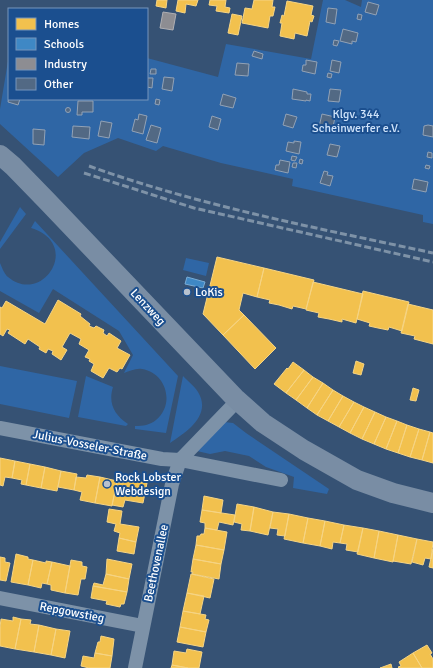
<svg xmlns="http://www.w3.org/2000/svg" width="433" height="668" font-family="Signika,sans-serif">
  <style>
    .green { fill: #2f66a5 }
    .homes { fill: #f2c14e; stroke: #f6d483 }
    .schools { fill: #3f88c5; stroke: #79acd6 }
    .industry { fill: #8d8d92; stroke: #afafb3 }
    .building { fill: #526984; stroke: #92a2b6 }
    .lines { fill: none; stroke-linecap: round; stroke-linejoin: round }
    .street { stroke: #7d92a8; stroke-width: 14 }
    .secondary { stroke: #798da4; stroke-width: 20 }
    .rail { stroke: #7e92a7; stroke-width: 3; stroke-dasharray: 7 3; stroke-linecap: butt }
    .poi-dot { fill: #b9c2ce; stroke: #1b4f8f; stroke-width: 1.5 }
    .labels { text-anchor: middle; stroke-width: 4; stroke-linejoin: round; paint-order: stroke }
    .park-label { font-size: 12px; fill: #cfe3fa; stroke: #1b4f8f }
    .poi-label { font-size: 12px; fill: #fff; stroke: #1b4f8f; text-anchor: start }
    .street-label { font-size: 12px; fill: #fff; stroke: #1b4f8f }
  </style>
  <rect width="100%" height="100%" fill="#365274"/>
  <path class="green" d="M 323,0 L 345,0 L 361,7 L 362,0 L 433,0 L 433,224 L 423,222 L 423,215 L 292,186 L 293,179 L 221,163 L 163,146 L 156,151 L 118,138 L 84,153 L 58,177 L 0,124 L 0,109 L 9,55 L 9,99 L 147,99 L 147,58 L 218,77 L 226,44 L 311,59 Z
    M 20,207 L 26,214 L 0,249 L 0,251 L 0,242 Z
    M 35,221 L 178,376 L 166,433 L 135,429 L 135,426 C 143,426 150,425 156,420 C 175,405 167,373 142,369 C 136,368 130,371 124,373 L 133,355 L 119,331 L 53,289 L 39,313 L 0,291 L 0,263 C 2,267 4,274 8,277 C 42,306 83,244 31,228 Z
    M 186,258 L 209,263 L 206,276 L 183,270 Z
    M 0,366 L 77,381 L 69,418 L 0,404 Z
    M 86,376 L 113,387 C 108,403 114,415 128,424 L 126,426 L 78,417 Z
    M 183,376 C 188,381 195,387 198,392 C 212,415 187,432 170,443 Z
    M 224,422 L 233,423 L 246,433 L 329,489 L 327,494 L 293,488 L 294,477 L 266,467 L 249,456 L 225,451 L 210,454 L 197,451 Z"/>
  <path class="homes" d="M 157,0 L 167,0 L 166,8 L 156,6 Z
    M 178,0 L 198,0 L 196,6 L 186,4 L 185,13 L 176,11 Z
    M 210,0 L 226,0 L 225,7 L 230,8 L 229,13 L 216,11 L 217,6 L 209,5 Z
    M 254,0 L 273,0 L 272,7 L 275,7 L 273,16 L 270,16 L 268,28 L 242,23 L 245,8 L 252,9 Z
    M 287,1 L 313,6 L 311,15 L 314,16 L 312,22 L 310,21 L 307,36 L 295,33 L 294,39 L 280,36 L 282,23 L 280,23 L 282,15 L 284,16 Z
    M 232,14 L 242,16 L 238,35 L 228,33 Z
    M 217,257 L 264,268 L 257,297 L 243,293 L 239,310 L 244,315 L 223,335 L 203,314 Z
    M 264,268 L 314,280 L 306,309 L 293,306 L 292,309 L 279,305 L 269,303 L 270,300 L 257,297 Z
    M 313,282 L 363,294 L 356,323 L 342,319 L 342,322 L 329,319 L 318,317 L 319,313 L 306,310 Z
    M 363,291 L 409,302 L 402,331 L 389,327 L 388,330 L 378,328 L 369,326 L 370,323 L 357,319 Z
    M 58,300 L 81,314 L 80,316 L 90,324 L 89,326 L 94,328 L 96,326 L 104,330 L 103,333 L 107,336 L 109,333 L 121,341 L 117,348 L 130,355 L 122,369 L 120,368 L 117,372 L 109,368 L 103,378 L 91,371 L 94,364 L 89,361 L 90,359 L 85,357 L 89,350 L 79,344 L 81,339 L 70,333 L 62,347 L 67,350 L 61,360 L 52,354 L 53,351 L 48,349 L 46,353 L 39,349 L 40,347 L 28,339 L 25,344 L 8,333 L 10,330 L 7,329 L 3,336 L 0,334 L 0,307 L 2,308 L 6,301 L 45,324 Z
    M 408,304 L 433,310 L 433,344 L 414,339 L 415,336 L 401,333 Z
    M 244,315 L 276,348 L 255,369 L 223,335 Z
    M 356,361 L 364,364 L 361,375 L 353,373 Z
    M 293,362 L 304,370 L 286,393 L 274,384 L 287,368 L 288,369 Z
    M 304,370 L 313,377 L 296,400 L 286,393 Z
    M 313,377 L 323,383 L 307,408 L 296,400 Z
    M 323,383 L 333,390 L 317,415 L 307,408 Z
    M 413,388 L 419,390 L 416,401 L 410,400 Z
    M 333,390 L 343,396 L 328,421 L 317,415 Z
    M 343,396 L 354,402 L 339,427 L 328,421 Z
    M 354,402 L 364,407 L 350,433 L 339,427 Z
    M 364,407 L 375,412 L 362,439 L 350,433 Z
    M 375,412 L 386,417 L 374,444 L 362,439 Z
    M 386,417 L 397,421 L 386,449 L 374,444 Z
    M 397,421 L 407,425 L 398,453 L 386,449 Z
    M 407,425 L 419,429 L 410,457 L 398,453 Z
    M 419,429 L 430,432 L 422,460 L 410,457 Z
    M 430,432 L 433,433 L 433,463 L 422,460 Z
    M 0,458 L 15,461 L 12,478 L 5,477 L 3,486 L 0,485 Z
    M 15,461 L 30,464 L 26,485 L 21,484 L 22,480 L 12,478 Z
    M 30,464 L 45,467 L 41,488 L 26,485 Z
    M 45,467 L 61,471 L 57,491 L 41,488 Z
    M 61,471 L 77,474 L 74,490 L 58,487 Z
    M 87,475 L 100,477 L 95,503 L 80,500 L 82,492 L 74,490 L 76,477 L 86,478 Z
    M 100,477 L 117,481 L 112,506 L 95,503 Z
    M 124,479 L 147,483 L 143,503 L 125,500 L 123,507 L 112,505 L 117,482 L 123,483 Z
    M 204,496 L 223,500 L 221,513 L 202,510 Z
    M 237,504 L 254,507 L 250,531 L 241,530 L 242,524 L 234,522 Z
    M 254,507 L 273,512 L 268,535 L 250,531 Z
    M 109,509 L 122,511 L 120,524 L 139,527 L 136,542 L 119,538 L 120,533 L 114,531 L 116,524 L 107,522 Z
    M 202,510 L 235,515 L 233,525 L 219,522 L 217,530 L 205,528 L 205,523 L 200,522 Z
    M 273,512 L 289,514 L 285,536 L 277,535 L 278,529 L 270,528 Z
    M 289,514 L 308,518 L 303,543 L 284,539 Z
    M 308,518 L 325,521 L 320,546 L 303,543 Z
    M 325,521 L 344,525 L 340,543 L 333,542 L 332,549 L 320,546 Z
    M 344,525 L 363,528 L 358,552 L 346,550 L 347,544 L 340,543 Z
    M 205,528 L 227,532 L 224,550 L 196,545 L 197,536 L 200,536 L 201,534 L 204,534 Z
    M 363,528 L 379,531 L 374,558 L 357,554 Z
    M 379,531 L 398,535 L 393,562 L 374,558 Z
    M 398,535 L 417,539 L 411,564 L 393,561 Z
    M 119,538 L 136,542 L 134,554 L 117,551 Z
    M 417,539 L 433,542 L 431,559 L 425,558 L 423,565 L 412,562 Z
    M 196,545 L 224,550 L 221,564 L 193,559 Z
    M 433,549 L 433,568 L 429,567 Z
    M 16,554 L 28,557 L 28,559 L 33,560 L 28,585 L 11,582 Z
    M 0,557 L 5,558 L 5,562 L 10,563 L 6,581 L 0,580 Z
    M 107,559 L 132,564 L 129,579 L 106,574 Z
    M 193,559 L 221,564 L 219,579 L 192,574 L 193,572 L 191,572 Z
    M 33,560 L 46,563 L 46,561 L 52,562 L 47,584 L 42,583 L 41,588 L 28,585 Z
    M 71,560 L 82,562 L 82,566 L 87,567 L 85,579 L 81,579 L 78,595 L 65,593 Z
    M 52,562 L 70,566 L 65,593 L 51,590 L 51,585 L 47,584 Z
    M 106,574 L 129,579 L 127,592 L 93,586 L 94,583 L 103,585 Z
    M 191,574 L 214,579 L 210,598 L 187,593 Z
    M 93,586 L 127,592 L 124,604 L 121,604 L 120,607 L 106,604 L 107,601 L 91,598 Z
    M 187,593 L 204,596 L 200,614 L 183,611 Z
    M 183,611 L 206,615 L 205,619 L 209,620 L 206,632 L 180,627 Z
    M 13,617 L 21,619 L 15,649 L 0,646 L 0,627 L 1,619 L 13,621 Z
    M 21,619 L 31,620 L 30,624 L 39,625 L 34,652 L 15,649 Z
    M 39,625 L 56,629 L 51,655 L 34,652 Z
    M 180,627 L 206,632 L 203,647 L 177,642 Z
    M 56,629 L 70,631 L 65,658 L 51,655 Z
    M 101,636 L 114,639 L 112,656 L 95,653 L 98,642 L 100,642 Z
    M 427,645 L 432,653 L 430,654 L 433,659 L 433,668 L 422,668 L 413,653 Z
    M 187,649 L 202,652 L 199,668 L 188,668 L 172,665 L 174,651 L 186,653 Z
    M 95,653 L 112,656 L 110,668 L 89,668 L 81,666 L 83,656 L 94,658 Z
    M 413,653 L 422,668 L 399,668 L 398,667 L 401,666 L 399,662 Z
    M 391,664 L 392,668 L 380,668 Z
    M 172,665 L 188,668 L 171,668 Z"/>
  <path class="schools" d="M 187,277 L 205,282 L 203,288 L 185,284 Z"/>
  <path class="industry" d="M 163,12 L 176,14 L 173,30 L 160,28 Z"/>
  <path class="building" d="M 368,2 L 379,5 L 376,15 L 365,12 Z
    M 328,8 L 337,9 L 335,24 L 326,22 Z
    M 358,14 L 362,15 L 361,20 L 357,19 Z
    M 343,29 L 358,33 L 356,42 L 352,41 L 352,44 L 340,41 Z
    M 334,40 L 339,41 L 337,46 L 333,45 Z
    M 254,51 L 263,54 L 262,59 L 252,56 Z
    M 306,60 L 317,62 L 315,74 L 302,71 L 303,65 L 306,65 Z
    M 332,60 L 341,62 L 339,73 L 330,71 Z
    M 237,63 L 249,64 L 248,76 L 235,75 Z
    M 151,69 L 156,69 L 156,74 L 150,74 Z
    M 328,73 L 332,74 L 331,78 L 327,77 Z
    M 164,77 L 174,78 L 172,91 L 162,89 Z
    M 147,78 L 153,78 L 152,88 L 147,87 Z
    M 293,89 L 307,92 L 307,94 L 311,94 L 310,101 L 306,100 L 306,101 L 292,99 Z
    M 330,89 L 341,90 L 339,102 L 328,101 Z
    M 223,94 L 236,98 L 233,108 L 220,105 Z
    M 9,97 L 9,99 L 20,99 L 18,105 L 8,102 Z
    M 156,99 L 160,100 L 159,105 L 155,104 Z
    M 78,101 L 93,101 L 93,112 L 82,112 L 82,115 L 77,115 Z
    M65.5 110a2.5 2.5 0 1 1 5 0a2.5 2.5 0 1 1-5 0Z
    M 139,114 L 147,116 L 143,134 L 132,131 L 135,119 L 138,120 Z
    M 286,114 L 297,117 L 293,128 L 283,125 Z
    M 322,114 L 335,117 L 333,127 L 326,126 L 325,128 L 319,127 Z
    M 339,114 L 343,114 L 342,119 L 338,118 Z
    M 212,116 L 221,119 L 218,130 L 209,127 Z
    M 101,121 L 112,123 L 109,138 L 98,136 Z
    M 151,125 L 161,128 L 157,143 L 146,140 Z
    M 428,125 L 433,126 L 433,137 L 423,135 L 424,126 Z
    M 73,126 L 90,127 L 89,139 L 72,137 Z
    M 33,129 L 45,130 L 44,145 L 33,144 Z
    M 294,141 L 301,142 L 299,154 L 286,151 L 288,142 L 294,143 Z
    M 330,144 L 340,146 L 337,157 L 327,155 Z
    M 428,152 L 432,153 L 432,158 L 427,157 Z
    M 292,156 L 297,157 L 295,161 L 291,160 Z
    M 300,159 L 303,160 L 302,164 L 299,163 Z
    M 280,160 L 290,162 L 288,173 L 275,170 L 276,165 L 279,165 Z
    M 293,163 L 297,163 L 296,168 L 292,167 Z
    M 426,165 L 430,166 L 429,169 L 425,168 Z
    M 324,171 L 328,172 L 327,175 L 333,176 L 330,186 L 320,183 Z
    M 414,179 L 428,182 L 426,192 L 412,189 Z"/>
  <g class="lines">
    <path class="street" d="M 0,428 L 162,459 L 180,460 L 237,401
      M 0,598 L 143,626
      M 135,668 L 172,484 L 180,460 L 281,480"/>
    <path class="secondary" d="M 0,155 L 13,166 L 47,201 L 235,398 L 263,423 L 304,450 L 357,480 L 393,493 L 433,503"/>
    <path class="rail" d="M 89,166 C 200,206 317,228 433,253
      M 84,173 L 194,208 L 433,262"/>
  </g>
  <g class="poi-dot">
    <circle cx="187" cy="292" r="4"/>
    <circle cx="107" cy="484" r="4"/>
  </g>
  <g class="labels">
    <g class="park-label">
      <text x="356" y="118">Klgv. 344<tspan x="356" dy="14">Scheinwerfer e.V.</tspan></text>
    </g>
    <g class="poi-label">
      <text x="195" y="296">LoKis</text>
      <text x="115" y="481">Rock Lobster<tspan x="115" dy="14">Webdesign</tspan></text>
    </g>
    <g class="street-label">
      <text transform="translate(148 307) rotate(47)" y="4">Lenzweg</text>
      <text transform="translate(90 445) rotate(11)" y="4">Julius-Vosseler-Straße</text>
      <text transform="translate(156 563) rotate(-78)" y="4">Beethovenallee</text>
      <text transform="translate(72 612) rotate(11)" y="4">Repgowstieg</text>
    </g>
  </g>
  <rect x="8" y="8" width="140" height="92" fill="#1b4f8f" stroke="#7695bc"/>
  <rect x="16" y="18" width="20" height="12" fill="#f2c14e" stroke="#7695bc"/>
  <text x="44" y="28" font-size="12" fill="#ffffff">Homes</text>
  <rect x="16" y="38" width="20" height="12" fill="#3f88c5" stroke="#7695bc"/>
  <text x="44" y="48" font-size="12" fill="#ffffff">Schools</text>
  <rect x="16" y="58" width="20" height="12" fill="#8d8d92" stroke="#7695bc"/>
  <text x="44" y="68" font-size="12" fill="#ffffff">Industry</text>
  <rect x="16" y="78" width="20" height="12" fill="#526984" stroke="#7695bc"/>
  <text x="44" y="88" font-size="12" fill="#ffffff">Other</text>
</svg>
